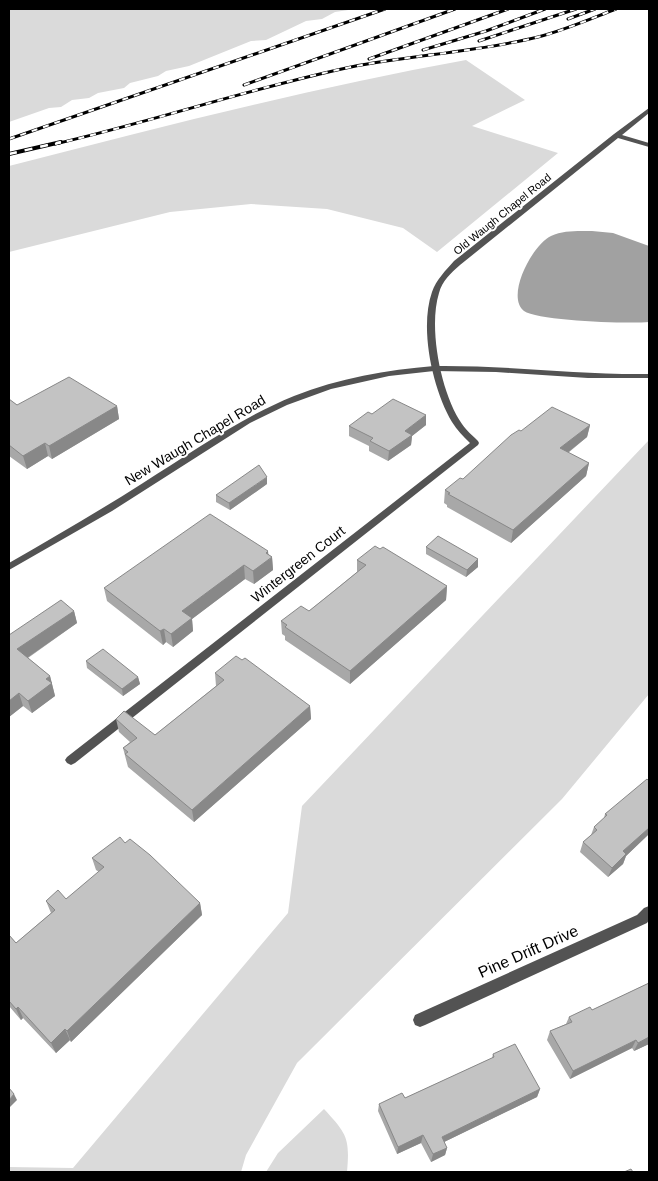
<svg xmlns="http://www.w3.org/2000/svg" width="658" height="1181" font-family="Arial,sans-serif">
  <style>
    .green { fill: #dadada }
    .water { fill: #a1a1a1 }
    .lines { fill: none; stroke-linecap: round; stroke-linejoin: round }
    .minor { fill: #535353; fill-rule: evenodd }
    .tertiary { fill: #535353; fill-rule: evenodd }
    .rail-far1-casing { stroke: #000; stroke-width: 3 }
    .rail-casing { stroke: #000; stroke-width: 4 }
    .rail-far1 { stroke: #fff; stroke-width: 2; stroke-dasharray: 6; stroke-linecap: butt }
    .rail { stroke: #fff; stroke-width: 2.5; stroke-dasharray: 8; stroke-linecap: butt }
    .wall { fill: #a8a8a8 }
    .shaded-wall { fill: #888 }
    .building { fill: #c3c3c3; stroke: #888 }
    .labels { text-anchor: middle; stroke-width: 4; stroke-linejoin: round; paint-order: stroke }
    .far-street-label { font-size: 11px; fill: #000; stroke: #fff }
    .street-label { font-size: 14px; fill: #000; stroke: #fff }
    .near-street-label { font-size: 16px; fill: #000; stroke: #fff }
  </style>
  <rect width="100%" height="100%" fill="#fff"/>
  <path class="green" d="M 9,9 L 355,9 L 335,12 L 322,19 L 306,21 L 266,40 L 251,41 L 189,66 L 166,71 L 158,76 L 130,83 L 124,88 L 98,93 L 89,98 L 72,100 L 61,107 L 49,108 L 9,122 Z
    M 466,60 L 525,100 L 472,126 L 558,153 L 437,252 L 403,228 L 327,209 L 251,204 L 170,212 L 9,252 L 9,166 C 160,127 312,88 466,60 Z
    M 649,440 L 649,694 L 562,799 L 297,1063 L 246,1155 L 241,1172 L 9,1172 L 9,1167 L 73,1168 L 288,913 L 302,806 Z
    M 324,1109 C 347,1134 350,1138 347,1172 L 266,1172 L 278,1153 Z"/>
  <path class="water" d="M 592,231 L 613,233 L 649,246 L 649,322 C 629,324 538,321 524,311 C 505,296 533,244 551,236 C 564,230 578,231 592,231 Z"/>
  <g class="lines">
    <path class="minor" d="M 649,108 L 649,113 L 622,135 L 649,143 L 649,147 L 618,138 L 460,265 C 451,273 442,281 439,293 C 428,328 441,394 462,424 C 466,430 473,436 478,441 L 479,443 L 478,445 L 75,763 L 71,765 L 67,763 L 65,760 L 67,757 L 470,443 C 463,436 457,430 452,422 C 433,390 419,329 432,292 C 436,280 446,270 454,261 L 614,134 Z
      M 649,906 L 649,920 L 647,923 L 425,1025 L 420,1027 L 415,1025 L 413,1020 L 415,1015 L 637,915 L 644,908 Z"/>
    <path class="tertiary" d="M 434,366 C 506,365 577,375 649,374 L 649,378 L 588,378 L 496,372 L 434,371 L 389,376 L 331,389 L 287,405 L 250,423 L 112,511 L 9,570 L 9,563 C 54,537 99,511 143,483 C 192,452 240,418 294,396 C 339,378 387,370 434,366 Z"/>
    <defs>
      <path id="rail-far1" d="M 568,19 L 595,9
        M 479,41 L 576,9
        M 423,50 L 486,31 L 545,9
        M 369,59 L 508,9
        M 244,85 L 455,9
        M 9,139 L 385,9
        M 55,144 C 155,121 251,88 351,67 C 412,55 478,52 538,37 C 565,30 590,19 616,9"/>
      <path id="rail" d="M 9,154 L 61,142"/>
    </defs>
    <use href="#rail-far1" class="rail-far1-casing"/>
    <use href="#rail" class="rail-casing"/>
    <use href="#rail-far1" class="rail-far1"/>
    <use href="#rail" class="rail"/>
  </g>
  <path class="wall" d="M 9,399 L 17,405 L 117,406 L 119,419 L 52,459 L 48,456 L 27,469 L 9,456 Z
    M 372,414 L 426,415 L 426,425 L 412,436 L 411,445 L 388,461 L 369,451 L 369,446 L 349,436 L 349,426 Z
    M 590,425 L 587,437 L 568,453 L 589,463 L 586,476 L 511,543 L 447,507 L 447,505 L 444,503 L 445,490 L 463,479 L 521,431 Z
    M 267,484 L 230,510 L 216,502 L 216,495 Z
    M 426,547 L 478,559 L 478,567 L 466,577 L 426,554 Z
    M 268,551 L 268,554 L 272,557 L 273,570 L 254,584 L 245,579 L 192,619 L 193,631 L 173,647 L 166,642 L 163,645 L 107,601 L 104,588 Z
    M 357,560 L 447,586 L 446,600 L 350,684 L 285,640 L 285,636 L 282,634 L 281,621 L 309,611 L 357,572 Z
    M 74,611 L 77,623 L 28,658 L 50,676 L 55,696 L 32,713 L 23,706 L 9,717 L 9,635 Z
    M 242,660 L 310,706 L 311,719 L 194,822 L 128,767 L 123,748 L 130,742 L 119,732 L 116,719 L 155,735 L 216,686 L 215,673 Z
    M 86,661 L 138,677 L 140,684 L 123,696 L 87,668 Z
    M 649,781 L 649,834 L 626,856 L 623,864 L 608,877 L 580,852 L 583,842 L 591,835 L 594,827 L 604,818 L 605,814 Z
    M 92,858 L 200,903 L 202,915 L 71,1042 L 70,1040 L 56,1053 L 23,1018 L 21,1020 L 9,1006 L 9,935 L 16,943 L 51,913 L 46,901 L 66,899 L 99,872 L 96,870 Z
    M 649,983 L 649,1044 L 634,1051 L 632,1048 L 570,1079 L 547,1040 L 550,1031 L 566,1024 L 569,1017 L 592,1010 Z
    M 493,1054 L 540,1089 L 537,1097 L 444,1142 L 447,1148 L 445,1155 L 431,1162 L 421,1143 L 397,1154 L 378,1111 L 379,1104 L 405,1098 L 492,1058 Z"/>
  <path class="shaded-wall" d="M 117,406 L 119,419 L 52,459 L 49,446 Z
    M 426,415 L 426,425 L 412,436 L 411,445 L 388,461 L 389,451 L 405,431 Z
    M 590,425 L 587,437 L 557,461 L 560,448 Z
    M 45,443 L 48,456 L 27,469 L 23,456 Z
    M 589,463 L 586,476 L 511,543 L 513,530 Z
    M 267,477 L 267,484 L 230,510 L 229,503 Z
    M 268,551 L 269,560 L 272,557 L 273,570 L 254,584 L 253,571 L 266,553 Z
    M 478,559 L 478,567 L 466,577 L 467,570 Z
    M 244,565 L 245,579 L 192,619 L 193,631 L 173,647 L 171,634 L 182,611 Z
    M 447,586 L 446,600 L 350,684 L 350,671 Z
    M 74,611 L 77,623 L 21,662 L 17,649 Z
    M 164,629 L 166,642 L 163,645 L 160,631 Z
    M 50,676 L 55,696 L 32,713 L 28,701 L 46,679 Z
    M 138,677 L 140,684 L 123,696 L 122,689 Z
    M 19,693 L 23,706 L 9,717 L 9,701 Z
    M 310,706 L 311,719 L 194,822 L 192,810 Z
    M 649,828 L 649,834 L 626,856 L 623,864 L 608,877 L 612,868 L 623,851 Z
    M 200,903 L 202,915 L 71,1042 L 67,1031 Z
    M 18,1007 L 23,1018 L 21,1020 L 16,1009 Z
    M 65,1029 L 70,1040 L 56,1053 L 51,1043 Z
    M 649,1037 L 649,1044 L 634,1051 L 638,1043 Z
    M 636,1040 L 632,1048 L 570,1079 L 573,1071 Z
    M 540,1089 L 537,1097 L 440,1144 L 442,1137 Z
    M 14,1094 L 17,1100 L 9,1108 L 9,1100 Z
    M 423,1135 L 421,1143 L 397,1154 L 398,1147 Z
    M 447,1148 L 445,1155 L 431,1162 L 433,1154 Z"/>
  <path class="building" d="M 69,377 L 117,406 L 49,446 L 45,443 L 23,456 L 9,445 L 9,399 L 17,405 Z
    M 393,399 L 426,415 L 405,431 L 412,435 L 389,451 L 370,441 L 373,438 L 349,426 L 368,412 L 372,414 Z
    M 552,407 L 590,425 L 560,448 L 589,463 L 513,530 L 448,494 L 450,493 L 445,490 L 460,478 L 463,479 L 511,435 L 519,430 L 521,431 Z
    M 259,465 L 267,477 L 229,503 L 216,495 Z
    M 210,514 L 268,551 L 266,553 L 272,557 L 253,571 L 244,565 L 182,611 L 192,618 L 171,634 L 164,629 L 160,631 L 104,588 Z
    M 438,536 L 478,559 L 467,570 L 426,547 Z
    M 375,546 L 380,549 L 383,547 L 447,586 L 350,671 L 285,627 L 287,625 L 281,621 L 301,606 L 309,611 L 334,591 L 366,565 L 357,560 Z
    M 61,600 L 74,611 L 17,649 L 50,676 L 46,679 L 52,683 L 28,701 L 19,693 L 9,701 L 9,635 Z
    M 103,649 L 138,677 L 122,689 L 86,661 Z
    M 236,656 L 242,660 L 245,658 L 310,706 L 192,810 L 125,754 L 128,752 L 123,748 L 137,738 L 116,719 L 124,711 L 155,735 L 224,680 L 215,673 Z
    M 647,779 L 649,781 L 649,828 L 623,851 L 626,854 L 612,868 L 583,842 L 597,830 L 594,827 L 607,815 L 605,814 Z
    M 120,837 L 125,843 L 130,839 L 150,855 L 200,903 L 67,1031 L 65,1029 L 51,1043 L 18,1007 L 16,1009 L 9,1001 L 9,935 L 16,943 L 55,910 L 46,901 L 58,890 L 66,899 L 104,867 L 92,858 Z
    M 649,983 L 649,1037 L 638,1043 L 636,1040 L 573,1071 L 550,1031 L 572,1022 L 569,1017 L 590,1007 L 592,1010 Z
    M 515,1044 L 540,1089 L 442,1137 L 447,1148 L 433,1154 L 423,1135 L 398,1147 L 379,1104 L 402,1093 L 405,1098 L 494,1057 L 493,1054 Z
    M 9,1088 L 14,1094 L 9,1100 Z
    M 631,1169 L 633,1172 L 624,1172 Z"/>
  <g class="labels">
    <g class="far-street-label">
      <text transform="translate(502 214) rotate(-39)" y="4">Old Waugh Chapel Road</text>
    </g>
    <g class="street-label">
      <text transform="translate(195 440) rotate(-31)" y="5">New Waugh Chapel Road</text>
      <text transform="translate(298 564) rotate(-38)" y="5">Wintergreen Court</text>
    </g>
    <g class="near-street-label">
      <text transform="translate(528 951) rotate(-24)" y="6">Pine Drift Drive</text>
    </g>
  </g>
  <rect width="658" height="1181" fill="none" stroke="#000000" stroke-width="20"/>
</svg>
